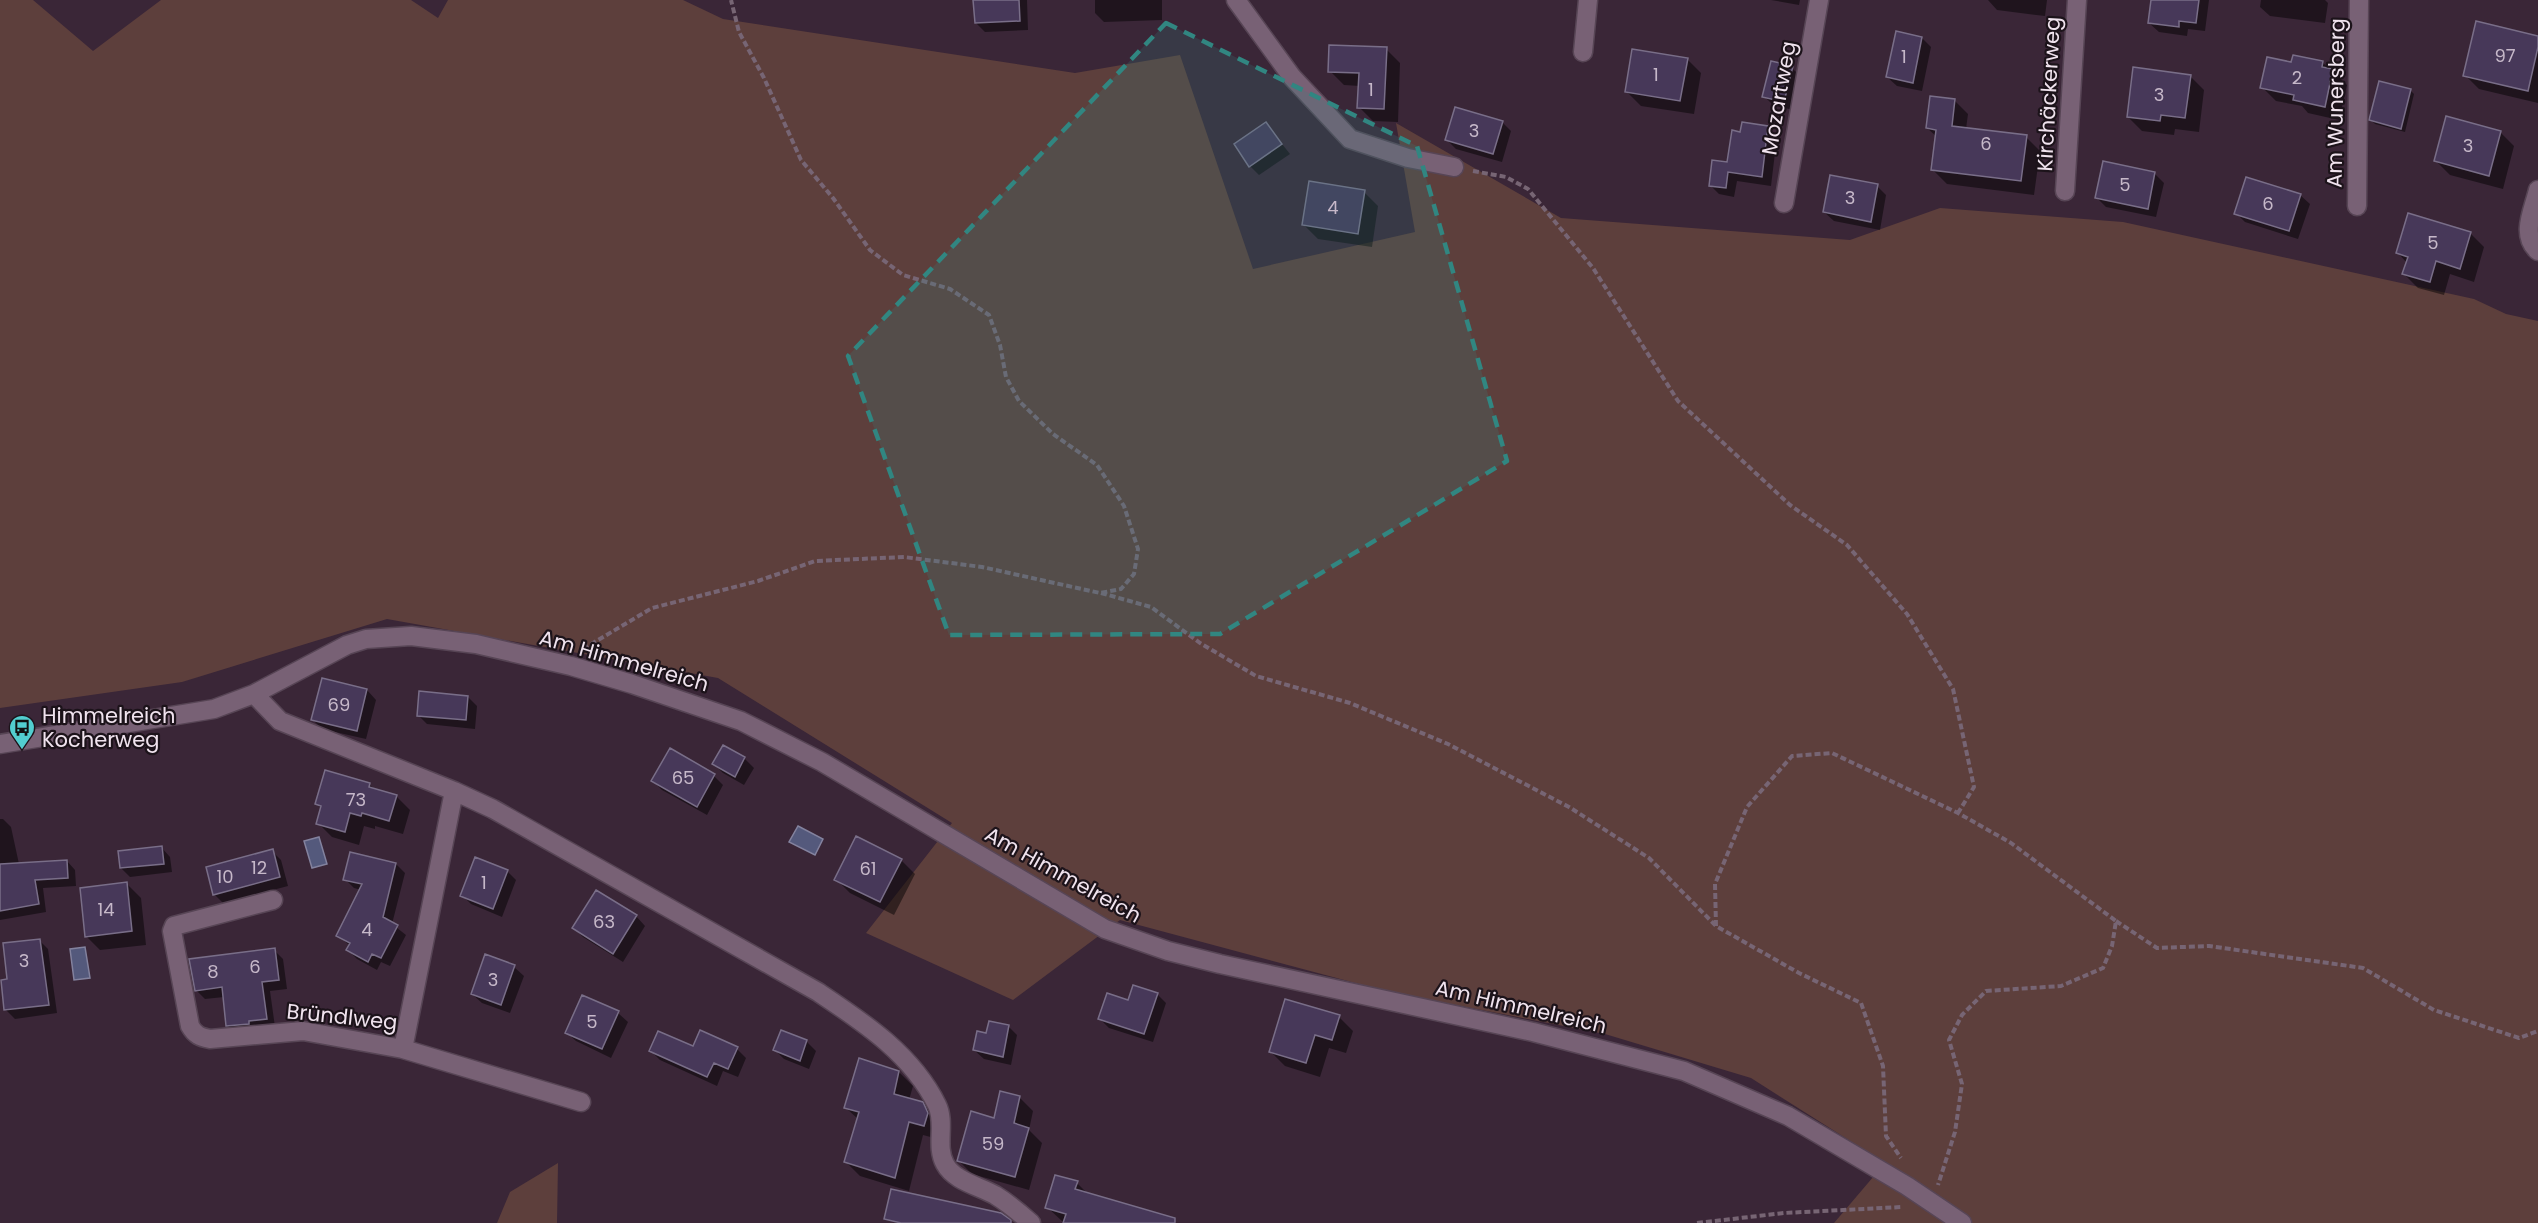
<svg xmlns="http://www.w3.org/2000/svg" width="2538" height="1223" font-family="Poppins,sans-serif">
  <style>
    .green { fill: #5d3f3c }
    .water { fill: #54597c; stroke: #83829e; stroke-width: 1.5 }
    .shadow { fill: #0007 }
    .building { fill: #473859; stroke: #796e88; stroke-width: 1.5 }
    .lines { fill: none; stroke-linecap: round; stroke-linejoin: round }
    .minor-casing { stroke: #574555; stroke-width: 21 }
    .path { stroke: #776574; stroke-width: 4; stroke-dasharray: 6 3; stroke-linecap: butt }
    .minor { stroke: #786175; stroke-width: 18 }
    .marked { fill: #318681; fill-opacity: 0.2; stroke: #318681; stroke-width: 4.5; stroke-dasharray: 12 8; stroke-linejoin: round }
    .labels { text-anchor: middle; stroke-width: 4.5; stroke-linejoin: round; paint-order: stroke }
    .number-label { font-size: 18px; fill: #c6b8c9 }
    .street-label { font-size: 21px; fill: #f0e3ee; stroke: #1c131a }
    .poi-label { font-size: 21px; fill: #f0e3ee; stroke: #1c131a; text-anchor: start }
  </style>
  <rect width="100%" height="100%" fill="#3a2637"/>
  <path class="green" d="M 0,0 L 33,0 L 93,51 L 161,0 L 411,0 L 438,18 L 448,0 L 683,0 L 723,19 L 1075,73 L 1180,55 L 1253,269 L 1415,232 L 1396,123 L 1561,218 L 1850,240 L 1940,208 L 2123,222 L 2474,299 L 2506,314 L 2538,321 L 2538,1223 L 1834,1223 L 1885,1163 L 1751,1078 L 1605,1034 L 1389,992 L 1120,920 L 1013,1000 L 866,933 L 952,823 L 718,678 L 387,619 L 182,682 L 0,708 Z
    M 558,1163 L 557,1223 L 497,1223 L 510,1192 Z"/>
  <path class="water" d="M 798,826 L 823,839 L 815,855 L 789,842 Z
    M 319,837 L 327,864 L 312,868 L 304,841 Z
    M 85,947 L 90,978 L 74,980 L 70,949 Z"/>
  <path class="shadow" d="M 975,0 L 1027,0 L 1028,30 L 985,32 L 976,23 Z
    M 1095,0 L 1162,0 L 1162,20 L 1104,22 L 1095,13 Z
    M 1771,0 L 1800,0 L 1799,5 Z
    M 1988,0 L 2047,0 L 2045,16 L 1997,10 Z
    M 2152,0 L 2209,0 L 2205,31 L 2188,29 L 2187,36 L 2159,32 L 2149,23 Z
    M 2261,0 L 2325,0 L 2328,3 L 2325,23 L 2270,16 L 2260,7 Z
    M 2538,37 L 2538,103 L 2479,89 L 2465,75 Z
    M 1922,38 L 1931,47 L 1922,91 L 1897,86 L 1887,77 Z
    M 1386,49 L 1400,63 L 1398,122 L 1373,121 L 1359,107 L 1360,86 L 1344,85 L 1330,71 Z
    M 1687,59 L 1701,73 L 1694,114 L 1641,106 L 1627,92 Z
    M 2322,62 L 2347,85 L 2339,120 L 2308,113 L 2302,106 L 2276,101 L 2262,87 L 2292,64 Z
    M 1792,68 L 1801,77 L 1793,110 L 1773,105 L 1764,96 Z
    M 2190,76 L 2204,90 L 2199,132 L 2175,129 L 2174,135 L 2142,131 L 2128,117 Z
    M 2410,90 L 2414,94 L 2405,132 L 2375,124 L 2371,120 Z
    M 1954,100 L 1968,114 L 1966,129 L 2026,137 L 2040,151 L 2034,195 L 1947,184 L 1933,170 L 1937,137 L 1927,128 Z
    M 1502,122 L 1511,131 L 1502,162 L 1456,149 L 1447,140 Z
    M 1266,124 L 1290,154 L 1259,175 L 1250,166 Z
    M 1767,127 L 1777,136 L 1771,186 L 1737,181 L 1734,197 L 1719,194 L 1710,185 L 1728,164 L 1742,133 Z
    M 2500,132 L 2514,146 L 2503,189 L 2450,175 L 2436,161 Z
    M 2155,174 L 2164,183 L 2156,217 L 2106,207 L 2097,198 Z
    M 1877,186 L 1886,195 L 1880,230 L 1834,221 L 1824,212 Z
    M 1364,192 L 1378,206 L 1372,247 L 1318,239 L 1304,225 Z
    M 2300,195 L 2310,204 L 2298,239 L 2245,222 L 2236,213 Z
    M 2470,233 L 2484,247 L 2474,282 L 2450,274 L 2444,295 L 2418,288 L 2404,274 L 2407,263 L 2398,253 Z
    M 367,690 L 376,700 L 366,739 L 322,729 L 313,720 Z
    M 468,697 L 477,706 L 475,729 L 427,724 L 418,715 Z
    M 724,747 L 745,759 L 754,768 L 744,785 L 723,773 L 714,764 Z
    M 670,751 L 714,776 L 723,785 L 707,815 L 662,790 L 653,781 Z
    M 369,784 L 376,791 L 396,796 L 410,810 L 403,834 L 375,826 L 375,829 L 364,826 L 359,845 L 332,837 L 318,823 L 322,809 L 317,804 Z
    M 0,819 L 3,819 L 11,827 L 19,864 L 67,861 L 75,870 L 76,886 L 43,888 L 46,912 L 0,920 Z
    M 161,847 L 170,857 L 172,872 L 130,877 L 121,868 Z
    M 272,851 L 281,860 L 288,886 L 223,903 L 214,894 Z
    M 901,860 L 915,874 L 894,915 L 850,893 L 836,879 Z
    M 396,864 L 405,873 L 392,924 L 406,935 L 390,966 L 381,962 L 377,970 L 357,959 L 348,950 L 350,946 L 338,935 L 361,890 L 354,888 L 345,879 Z
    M 507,871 L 516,880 L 502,917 L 471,904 L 462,895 Z
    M 127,884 L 141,898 L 146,945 L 100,950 L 86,936 Z
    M 636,916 L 645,926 L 623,962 L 583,937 L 574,928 Z
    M 39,940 L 48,949 L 57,1013 L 15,1019 L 6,1010 Z
    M 274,950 L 283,959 L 287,989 L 270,991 L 275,1027 L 237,1035 L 228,1026 L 224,997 L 205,999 L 196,990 Z
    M 514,967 L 524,976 L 510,1013 L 482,1003 L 472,994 Z
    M 1157,994 L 1166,1003 L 1153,1042 L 1109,1028 L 1100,1019 L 1129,1002 Z
    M 583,996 L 618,1013 L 628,1022 L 611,1058 L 576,1041 L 566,1032 Z
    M 1339,1017 L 1353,1031 L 1346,1053 L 1329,1048 L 1320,1077 L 1285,1066 L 1271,1052 Z
    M 1008,1026 L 1017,1035 L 1011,1065 L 984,1059 L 974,1050 Z
    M 782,1032 L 807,1042 L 816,1051 L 809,1069 L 784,1059 L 775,1050 Z
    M 694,1048 L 737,1049 L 746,1058 L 738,1077 L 723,1071 L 717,1086 L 660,1060 L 651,1051 Z
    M 899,1072 L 913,1086 L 909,1100 L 922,1104 L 936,1118 L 938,1139 L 923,1135 L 909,1191 L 860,1176 L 846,1162 L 859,1120 L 845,1107 Z
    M 1019,1097 L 1033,1111 L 1029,1130 L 1042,1143 L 1029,1190 L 972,1174 L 958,1160 L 995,1120 Z
    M 1077,1183 L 1088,1194 L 1172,1219 L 1176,1223 L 1064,1223 L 1047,1207 Z"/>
  <path class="building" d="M 973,0 L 1019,0 L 1020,21 L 975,23 Z
    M 2151,0 L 2199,0 L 2196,23 L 2179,21 L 2179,27 L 2148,23 Z
    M 2476,21 L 2538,36 L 2538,47 L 2528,91 L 2463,76 Z
    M 1896,31 L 1922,37 L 1913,83 L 1886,77 Z
    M 1329,45 L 1387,47 L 1384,109 L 1357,108 L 1359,73 L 1328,72 Z
    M 1632,49 L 1688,58 L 1680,101 L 1625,92 Z
    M 2293,55 L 2323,61 L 2322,67 L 2333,69 L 2325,107 L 2293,100 L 2294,95 L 2260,88 L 2267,57 L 2291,62 Z
    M 1771,61 L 1793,66 L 1784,102 L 1762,97 Z
    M 2133,67 L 2191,75 L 2185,118 L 2161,115 L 2160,121 L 2127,117 Z
    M 2379,81 L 2411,89 L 2401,129 L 2369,120 Z
    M 1930,96 L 1955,99 L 1952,126 L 2027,135 L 2021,181 L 1931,170 L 1936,130 L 1926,128 Z
    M 1455,107 L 1503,121 L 1493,154 L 1445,140 Z
    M 2446,116 L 2501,131 L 2489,176 L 2434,161 Z
    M 1266,122 L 1282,144 L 1249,167 L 1234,144 Z
    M 1742,122 L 1768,126 L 1762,177 L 1728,172 L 1726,188 L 1709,186 L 1712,160 L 1727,162 L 1732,130 L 1740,132 Z
    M 2103,161 L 2155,172 L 2148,209 L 2095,198 Z
    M 1830,175 L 1878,184 L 1871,222 L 1823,212 Z
    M 2246,177 L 2301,194 L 2289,231 L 2234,214 Z
    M 1309,181 L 1365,190 L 1358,234 L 1302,225 Z
    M 2408,213 L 2471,232 L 2460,269 L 2436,261 L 2430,282 L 2402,274 L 2408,257 L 2396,253 Z
    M 322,678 L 367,689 L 357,731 L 311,720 Z
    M 419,691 L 468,696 L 466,720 L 417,716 Z
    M 723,745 L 745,757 L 735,777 L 712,764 Z
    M 670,748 L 715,774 L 697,807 L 651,781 Z
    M 325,770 L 370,783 L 369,787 L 397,795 L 389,821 L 362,813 L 361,816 L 350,813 L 345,832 L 316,824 L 321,806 L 315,804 Z
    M 856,836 L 902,859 L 880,902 L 834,880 Z
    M 162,846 L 164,864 L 120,868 L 118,851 Z
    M 273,849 L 280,877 L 213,895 L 206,867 Z
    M 350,852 L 396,863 L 383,917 L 398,925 L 381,958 L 372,954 L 368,962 L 346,950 L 350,943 L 336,936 L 362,884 L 343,880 Z
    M 475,857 L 508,870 L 493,909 L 460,896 Z
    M 67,860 L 68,878 L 35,880 L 39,904 L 0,911 L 0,864 Z
    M 127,882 L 132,931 L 85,937 L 80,888 Z
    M 596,890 L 637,915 L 613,954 L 572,928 Z
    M 40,939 L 49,1005 L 4,1010 L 1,980 L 7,979 L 3,943 Z
    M 275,948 L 279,980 L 262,982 L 267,1019 L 249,1021 L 249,1024 L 226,1026 L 222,987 L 195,991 L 189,959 Z
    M 485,954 L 515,965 L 501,1005 L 471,994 Z
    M 1133,985 L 1158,993 L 1144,1034 L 1098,1019 L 1107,993 L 1128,1000 Z
    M 582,995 L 619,1011 L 602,1049 L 565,1033 Z
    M 1285,999 L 1340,1015 L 1332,1040 L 1315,1035 L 1306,1063 L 1269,1052 Z
    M 989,1021 L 1009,1025 L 1003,1057 L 973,1050 L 977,1031 L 986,1033 Z
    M 700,1030 L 738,1047 L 728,1069 L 714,1063 L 707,1077 L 649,1051 L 658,1031 L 693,1046 Z
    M 781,1030 L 807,1040 L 800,1061 L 773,1050 Z
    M 859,1058 L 899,1071 L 894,1094 L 923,1102 L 928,1113 L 924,1126 L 909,1122 L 895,1178 L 844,1162 L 859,1112 L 844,1108 Z
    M 1000,1091 L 1020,1096 L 1014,1123 L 1029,1128 L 1015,1177 L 957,1161 L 971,1111 L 994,1118 Z
    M 1055,1175 L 1078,1181 L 1075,1189 L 1175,1218 L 1175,1223 L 1063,1223 L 1066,1214 L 1045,1208 Z
    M 891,1189 L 1001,1213 L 1011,1220 L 1011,1223 L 901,1223 L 884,1219 Z"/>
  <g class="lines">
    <defs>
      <path id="minor" d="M 1236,0 L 1292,77 L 1350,139 L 1408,158 L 1454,167
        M 1583,52 L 1588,0
        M 2538,190 C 2533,211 2520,235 2538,251
        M 2065,191 L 2077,0
        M 1784,203 L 1819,0
        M 2357,206 L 2359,0
        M 254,694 L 280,721 L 454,791 L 493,809 L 818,992 C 863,1022 912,1054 937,1105 C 946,1123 935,1146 945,1164 C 954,1181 979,1186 995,1195 C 1008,1203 1020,1213 1031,1223
        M 0,744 L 214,709 L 254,694 L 347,645 L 366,639 L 411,636 L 476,644 L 571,666 L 632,684 L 741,721 L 822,762 L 1105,929 L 1168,951 L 1220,964 L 1533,1032 L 1684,1071 L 1788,1116 L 1907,1186 L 1962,1223
        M 273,900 L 174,926 L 172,931 L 190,1026 C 195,1035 200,1037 210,1039 L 303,1031 L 403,1049 L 454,791
        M 403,1049 L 581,1102"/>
    </defs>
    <use href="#minor" class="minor-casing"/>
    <path class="path" d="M 1473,171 L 1506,177 L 1528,189 L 1593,268 L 1678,401 L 1790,505 L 1847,545 L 1907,614 L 1953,689 L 1974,787 L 1958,813
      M 1101,593 L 1151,607 L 1200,643 L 1256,676 L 1350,703 L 1448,744 L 1569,807 L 1649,858 L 1716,926 L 1799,973 L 1861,1003 L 1883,1066 L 1886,1136 L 1901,1158
      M 583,649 L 652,608 L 758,581 L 815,561 L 904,557 L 982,567 L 1100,593 L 1121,589 L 1134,574 L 1138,549 L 1124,506 L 1097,465 L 1053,434 L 1019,401 L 1006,377 L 1000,345 L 989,315 L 950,289 L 903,275 L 870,250 L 833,198 L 801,160 L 764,78 L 739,32 L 731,0
      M 2116,921 L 2157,948 L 2209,946 L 2363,968 L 2434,1010 L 2519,1038 L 2538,1031
      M 1716,926 L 1715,884 L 1747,807 L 1792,756 L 1832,753 L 1958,813 L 2011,843 L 2116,921 L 2112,946 L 2103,968 L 2061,986 L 1986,991 L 1962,1015 L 1949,1040 L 1962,1084 L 1955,1132 L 1938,1185
      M 1697,1223 L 1784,1213 L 1902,1207"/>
    <use href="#minor" class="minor"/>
  </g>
  <path class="marked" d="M 1166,23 L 1417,146 L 1507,461 L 1220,634 L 949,635 L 848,356 Z"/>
  <defs>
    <symbol id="bus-pin" viewBox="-11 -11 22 30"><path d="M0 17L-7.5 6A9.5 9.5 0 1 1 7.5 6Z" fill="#52cdcf" stroke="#1c131a"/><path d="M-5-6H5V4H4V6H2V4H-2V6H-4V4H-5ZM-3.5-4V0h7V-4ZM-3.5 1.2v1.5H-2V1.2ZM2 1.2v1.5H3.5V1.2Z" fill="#111"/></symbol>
  </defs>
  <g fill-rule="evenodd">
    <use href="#bus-pin" x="7" y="713" width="30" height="40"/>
  </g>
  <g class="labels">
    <g class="number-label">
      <text x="2505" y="62">97</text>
      <text x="1904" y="63">1</text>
      <text x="1656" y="81">1</text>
      <text x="2297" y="84">2</text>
      <text x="1371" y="96">1</text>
      <text x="2159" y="101">3</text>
      <text x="1474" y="137">3</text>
      <text x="1986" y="150">6</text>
      <text x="2468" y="152">3</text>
      <text x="2125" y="191">5</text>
      <text x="1850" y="204">3</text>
      <text x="2268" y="210">6</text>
      <text x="1333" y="214">4</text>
      <text x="2433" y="249">5</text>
      <text x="339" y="711">69</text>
      <text x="683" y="784">65</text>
      <text x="356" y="806">73</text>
      <text x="259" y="874">12</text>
      <text x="868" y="875">61</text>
      <text x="225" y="883">10</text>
      <text x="484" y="889">1</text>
      <text x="106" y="916">14</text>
      <text x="604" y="928">63</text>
      <text x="367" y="936">4</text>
      <text x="24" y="967">3</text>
      <text x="255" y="973">6</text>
      <text x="213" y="978">8</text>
      <text x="493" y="986">3</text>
      <text x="592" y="1028">5</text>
      <text x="993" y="1150">59</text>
    </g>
    <g class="street-label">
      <text transform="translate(2049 94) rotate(-87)" y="7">Kirchäckerweg</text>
      <text transform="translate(1779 98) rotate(-80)" y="7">Mozartweg</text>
      <text transform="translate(2336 103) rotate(-89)" y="7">Am Wunersberg</text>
      <text transform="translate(624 661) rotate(16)" y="7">Am Himmelreich</text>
      <text transform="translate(1063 875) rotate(29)" y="7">Am Himmelreich</text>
      <text transform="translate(1521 1007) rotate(13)" y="7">Am Himmelreich</text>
      <text transform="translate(342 1017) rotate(6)" y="7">Bründlweg</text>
    </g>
    <g class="poi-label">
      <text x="42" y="723">Himmelreich<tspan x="42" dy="24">Kocherweg</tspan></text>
    </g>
  </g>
</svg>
